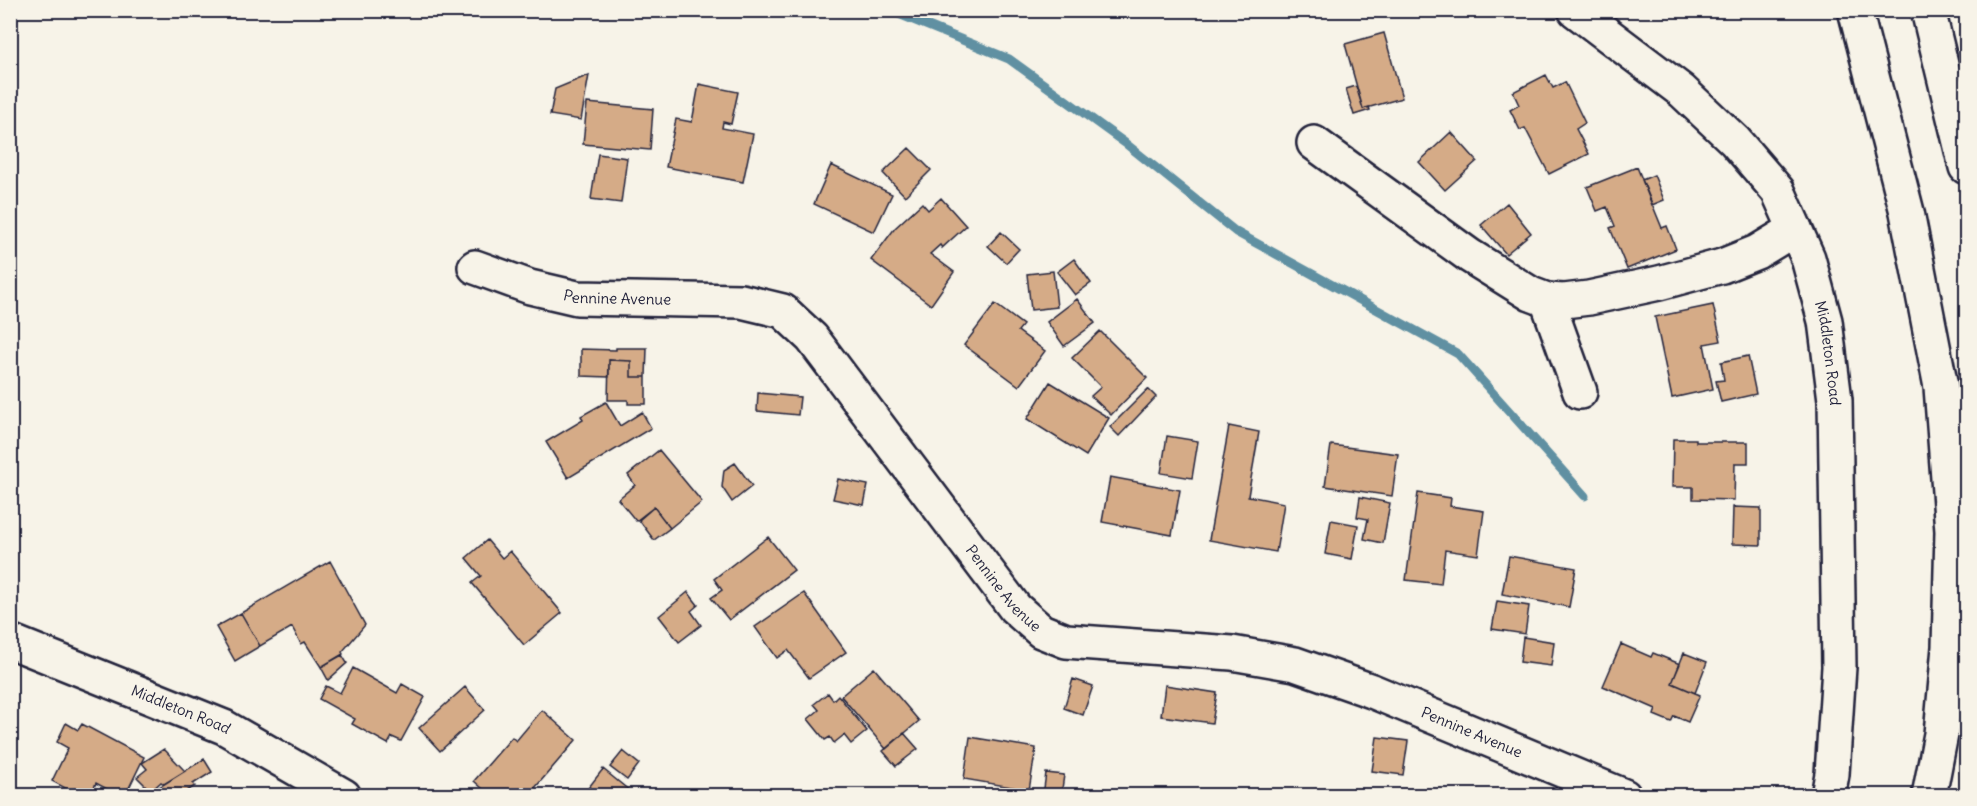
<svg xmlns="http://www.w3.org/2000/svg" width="1977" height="806" font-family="Delius,sans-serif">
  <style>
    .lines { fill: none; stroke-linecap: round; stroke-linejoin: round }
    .stream { stroke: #6090a2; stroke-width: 9 }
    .building { fill: #d5ab87; stroke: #22223b; stroke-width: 1.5 }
    .minor-casing { stroke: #22223b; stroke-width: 38 }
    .highway-casing { stroke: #22223b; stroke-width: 38 }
    .minor { stroke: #f7f3e8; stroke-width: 33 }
    .highway { stroke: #f7f3e8; stroke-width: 33 }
    .labels { text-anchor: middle; stroke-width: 4.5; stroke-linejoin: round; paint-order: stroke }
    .street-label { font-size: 15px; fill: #22223b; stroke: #f7f3e8 }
  </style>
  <rect width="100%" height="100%" fill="#f7f3e8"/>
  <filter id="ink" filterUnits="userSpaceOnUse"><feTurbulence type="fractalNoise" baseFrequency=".0167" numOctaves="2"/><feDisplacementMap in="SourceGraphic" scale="12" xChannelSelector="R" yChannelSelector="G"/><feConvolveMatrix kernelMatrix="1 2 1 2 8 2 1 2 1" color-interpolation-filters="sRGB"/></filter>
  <g filter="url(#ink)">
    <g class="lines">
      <path class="stream" d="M 889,10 L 1009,59 L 1125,143 L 1236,232 L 1458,354 L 1585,496"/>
    </g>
    <path class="building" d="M 1384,33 L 1402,98 L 1363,109 L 1345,44 Z
      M 589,75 L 581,120 L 550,115 L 555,89 Z
      M 1546,75 L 1553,88 L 1565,82 L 1585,123 L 1576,129 L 1589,154 L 1549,174 L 1525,128 L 1520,130 L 1510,110 L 1519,105 L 1513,92 Z
      M 699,84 L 738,92 L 731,124 L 723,122 L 722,128 L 753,134 L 743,182 L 666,167 L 676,119 L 692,122 Z
      M 1356,86 L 1363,109 L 1369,107 L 1370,110 L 1354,115 L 1346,89 Z
      M 587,103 L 653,109 L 650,150 L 583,144 Z
      M 1451,132 L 1477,161 L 1445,190 L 1419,162 Z
      M 909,148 L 931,170 L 905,196 L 883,173 Z
      M 598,154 L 627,158 L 621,203 L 591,199 Z
      M 831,165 L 892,194 L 874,232 L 814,204 Z
      M 1637,167 L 1662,228 L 1667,226 L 1676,249 L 1627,269 L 1610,228 L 1615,226 L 1607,207 L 1597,211 L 1587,187 Z
      M 1654,175 L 1664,200 L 1652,205 L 1642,180 Z
      M 941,198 L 966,226 L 942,248 L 940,245 L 930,254 L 954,272 L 931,305 L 871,260 L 895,228 L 922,203 L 928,210 Z
      M 1507,203 L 1531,233 L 1506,254 L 1481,225 Z
      M 1001,232 L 1019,249 L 1006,263 L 988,246 Z
      M 1074,259 L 1091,283 L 1075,295 L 1057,272 Z
      M 1053,271 L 1057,307 L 1031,310 L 1027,274 Z
      M 1077,299 L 1095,323 L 1064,346 L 1047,322 Z
      M 995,304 L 1023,325 L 1018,331 L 1045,351 L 1019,386 L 964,345 Z
      M 1713,305 L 1721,341 L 1704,344 L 1713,389 L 1672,398 L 1655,317 Z
      M 1100,331 L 1147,378 L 1111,415 L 1091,396 L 1101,387 L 1072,358 Z
      M 616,348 L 647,348 L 646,377 L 631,377 L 631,361 L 609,360 L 609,377 L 581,376 L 581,349 L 616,350 Z
      M 1748,356 L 1756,394 L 1721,402 L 1716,381 L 1724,380 L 1721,362 Z
      M 609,360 L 631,361 L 631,377 L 646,377 L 646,404 L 628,404 L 628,400 L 608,400 Z
      M 1050,382 L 1109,418 L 1086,456 L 1027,419 Z
      M 1148,389 L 1156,397 L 1119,436 L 1110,427 Z
      M 758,393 L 800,397 L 798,415 L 757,411 Z
      M 606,402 L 620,426 L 642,412 L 651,428 L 568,478 L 546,442 L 583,420 L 581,416 Z
      M 1229,426 L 1259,432 L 1248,496 L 1284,503 L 1276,552 L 1209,540 Z
      M 1167,436 L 1198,441 L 1192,478 L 1161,473 Z
      M 1673,439 L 1696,439 L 1696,442 L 1748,442 L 1748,463 L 1735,463 L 1734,500 L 1693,499 L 1693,487 L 1672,487 Z
      M 1331,445 L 1398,454 L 1392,496 L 1325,486 Z
      M 659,450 L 702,502 L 670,528 L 654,507 L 636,521 L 618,499 L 635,485 L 628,475 Z
      M 735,463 L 752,486 L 732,502 L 722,487 L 724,470 Z
      M 1110,477 L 1180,490 L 1172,535 L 1102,522 Z
      M 838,479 L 868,485 L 864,505 L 833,499 Z
      M 1418,493 L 1451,498 L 1450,506 L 1484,511 L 1478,555 L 1445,550 L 1441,584 L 1406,580 Z
      M 1360,497 L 1390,503 L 1383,543 L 1364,539 L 1368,519 L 1357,517 Z
      M 654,507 L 670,528 L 654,540 L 639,520 Z
      M 1733,507 L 1761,508 L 1761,545 L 1732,544 Z
      M 1331,520 L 1358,525 L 1352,559 L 1325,554 Z
      M 768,537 L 794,570 L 729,620 L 711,598 L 722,590 L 714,579 Z
      M 487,540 L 502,558 L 510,551 L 562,613 L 524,645 L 472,583 L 481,576 L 466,558 Z
      M 1509,556 L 1576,568 L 1569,607 L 1502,594 Z
      M 330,561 L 365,625 L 342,652 L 343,654 L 321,667 L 305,642 L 301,644 L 292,627 L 260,646 L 241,613 Z
      M 688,592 L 698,605 L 691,611 L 701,625 L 679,642 L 659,616 Z
      M 804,593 L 846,652 L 809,678 L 788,650 L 777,658 L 755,627 Z
      M 1497,601 L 1529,606 L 1525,634 L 1492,629 Z
      M 241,613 L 260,646 L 235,661 L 216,627 Z
      M 1523,637 L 1554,642 L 1551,666 L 1520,662 Z
      M 1621,644 L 1651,657 L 1653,653 L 1680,664 L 1672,683 L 1700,695 L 1688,722 L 1674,716 L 1671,722 L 1654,715 L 1656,709 L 1603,686 Z
      M 1684,653 L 1707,662 L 1695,693 L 1672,683 Z
      M 342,655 L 347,663 L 328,680 L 321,667 Z
      M 353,668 L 397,693 L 402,684 L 425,697 L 401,741 L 392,737 L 388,744 L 352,724 L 355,719 L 319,699 L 326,686 L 340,693 Z
      M 874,668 L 919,721 L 886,749 L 841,696 Z
      M 1073,679 L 1093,686 L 1083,715 L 1064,708 Z
      M 1165,685 L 1217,693 L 1212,723 L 1161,716 Z
      M 465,687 L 485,710 L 440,751 L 419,728 Z
      M 828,693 L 833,700 L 838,695 L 867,731 L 851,744 L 844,735 L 834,743 L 830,737 L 825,740 L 808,719 L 819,710 L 814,704 Z
      M 542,710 L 576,740 L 528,796 L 491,796 L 474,781 L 512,737 L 516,741 Z
      M 66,723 L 78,730 L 82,724 L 144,757 L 125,796 L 120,796 L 96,783 L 90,796 L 80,796 L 52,781 L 68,748 L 57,742 Z
      M 904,733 L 918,749 L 896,766 L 883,751 Z
      M 970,737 L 1036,748 L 1029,790 L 964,779 Z
      M 1377,737 L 1408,741 L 1403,775 L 1372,771 Z
      M 164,749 L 185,771 L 164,784 L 161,782 L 151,791 L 137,777 L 147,769 L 142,763 Z
      M 623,751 L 639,764 L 627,780 L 610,767 Z
      M 204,759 L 212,772 L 193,784 L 195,786 L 179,796 L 156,796 L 153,791 Z
      M 603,769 L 636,796 L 582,796 Z
      M 1046,773 L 1064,775 L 1061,796 L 1043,796 Z"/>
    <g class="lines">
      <defs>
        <g id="minor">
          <path id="s1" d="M 1575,10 L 1682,91 L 1735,141 L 1778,191 L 1808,258 L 1825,321 L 1835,400 L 1839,667 L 1832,774 L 1828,796"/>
          <path d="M 1314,143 L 1470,256 L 1531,294 L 1547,300 L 1564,301 L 1589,298 L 1659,283 L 1722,266 L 1757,252 L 1795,229"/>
          <path id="s2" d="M 475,267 L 530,287 L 577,298 L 741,301 L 783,311 L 812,338 L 1015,608 L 1041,631 L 1066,641 L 1232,653 L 1295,664 L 1372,691 L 1624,796"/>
          <path d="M 1547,300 L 1580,392"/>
          <path id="s3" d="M 10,641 L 224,727 L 344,796"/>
        </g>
        <path id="highway" d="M 1855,10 L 1907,212 L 1941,387 L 1952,531 L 1949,647 L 1941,734 L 1929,796
          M 1928,10 L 1966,167"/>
      </defs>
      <use href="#minor" class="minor-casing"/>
      <use href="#highway" class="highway-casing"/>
      <use href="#minor" class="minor"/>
      <use href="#highway" class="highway"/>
    </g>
  </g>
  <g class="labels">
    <g class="street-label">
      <text dy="5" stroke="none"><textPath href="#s2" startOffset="147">Pennine Avenue</textPath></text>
      <text dy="5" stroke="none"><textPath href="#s1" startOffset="444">Middleton Road</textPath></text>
      <text dy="5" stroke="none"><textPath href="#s2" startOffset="669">Pennine Avenue</textPath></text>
      <text dy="5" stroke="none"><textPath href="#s3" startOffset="184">Middleton Road</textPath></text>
      <text dy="5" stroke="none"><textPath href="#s2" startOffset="1173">Pennine Avenue</textPath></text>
    </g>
  </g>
  <rect width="1977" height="806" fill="none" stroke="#f7f3e8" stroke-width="36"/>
  <rect x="18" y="18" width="1941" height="770" fill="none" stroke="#22223b" stroke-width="2" filter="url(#ink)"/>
</svg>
